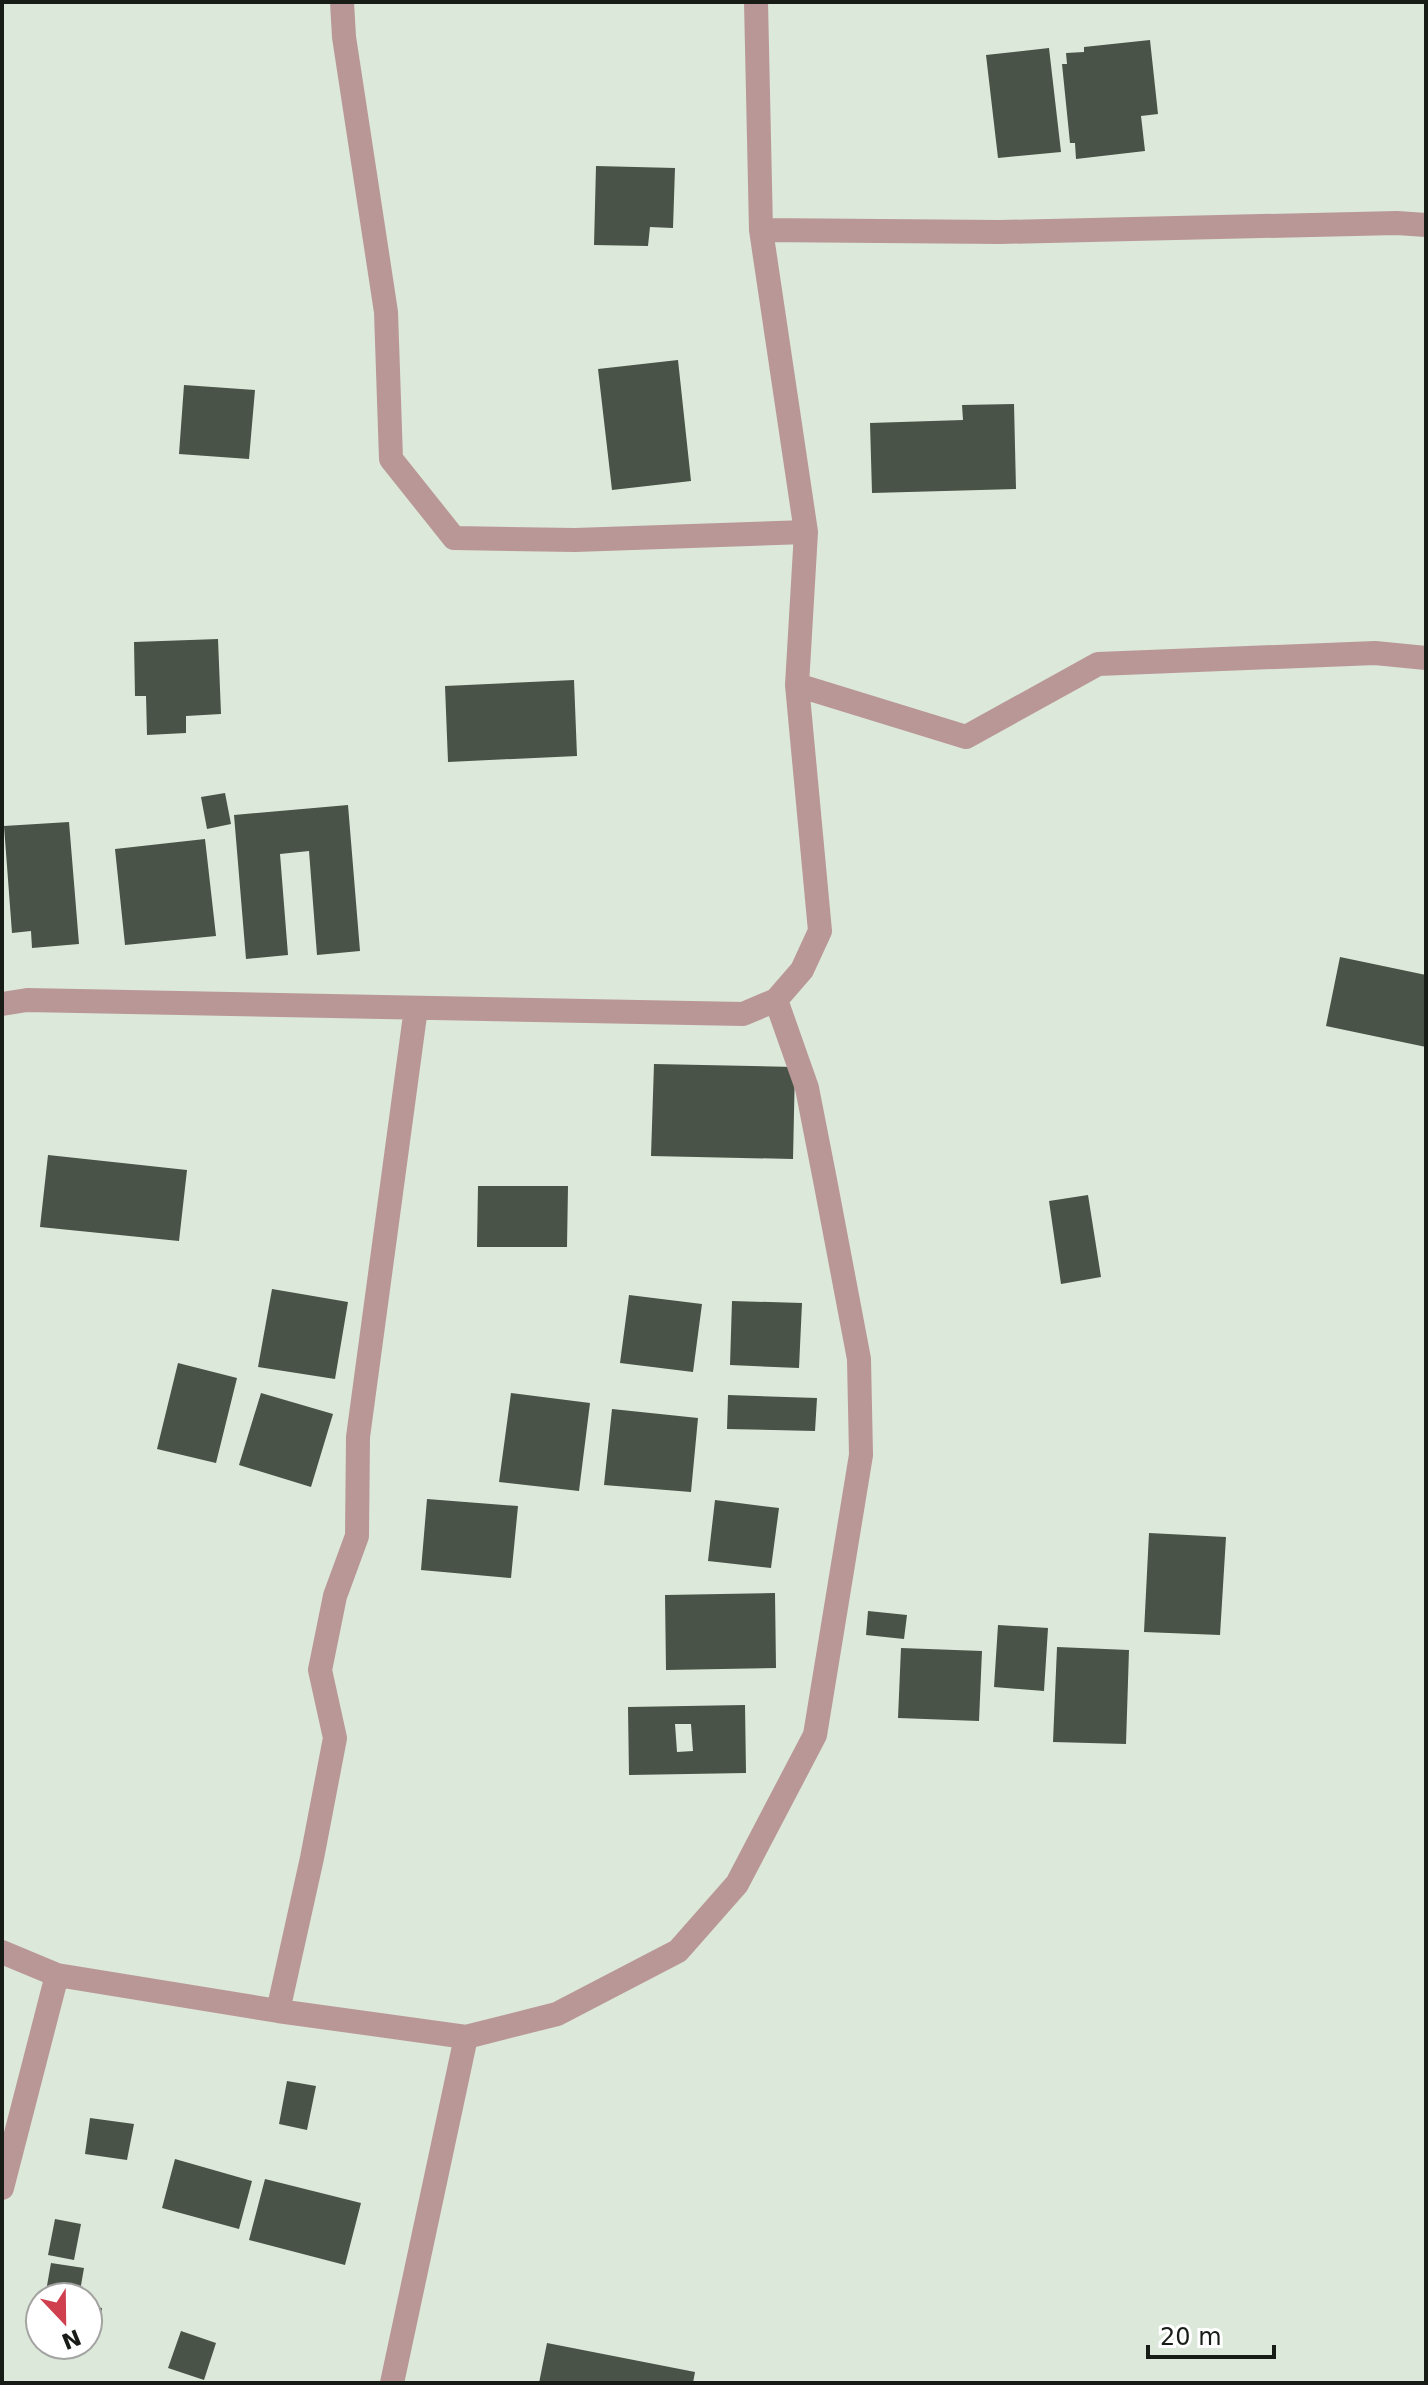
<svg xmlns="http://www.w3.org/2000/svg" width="1428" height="2385" font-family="'DejaVu Sans',sans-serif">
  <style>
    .building { fill: #495347; fill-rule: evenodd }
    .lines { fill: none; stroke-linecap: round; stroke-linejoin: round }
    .minor { stroke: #b99797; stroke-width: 24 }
  </style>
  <rect width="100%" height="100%" fill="#dce8da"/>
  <path class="building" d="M 1150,40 L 1158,114 L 1141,116 L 1145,151 L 1076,159 L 1075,143 L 1070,143 L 1062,64 L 1067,64 L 1066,53 L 1084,52 L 1084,47 Z
    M 1049,48 L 1061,152 L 998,158 L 986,55 Z
    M 596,166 L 675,168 L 673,228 L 650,227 L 648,246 L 594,245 Z
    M 678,360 L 691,481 L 612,490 L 598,369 Z
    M 184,385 L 255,390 L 249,459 L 179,454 Z
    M 1014,404 L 1016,489 L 872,493 L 870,423 L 963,420 L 962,405 Z
    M 218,639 L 221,714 L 186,716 L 186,733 L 147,735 L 146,696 L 135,696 L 134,642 Z
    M 574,680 L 577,756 L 448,762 L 445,686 Z
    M 225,793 L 231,824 L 207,829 L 201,797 Z
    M 348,805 L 360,951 L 317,955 L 309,851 L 280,854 L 288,955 L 246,959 L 234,815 Z
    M 69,822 L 79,944 L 32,948 L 31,931 L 12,933 L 4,826 Z
    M 205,839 L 216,936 L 125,945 L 115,849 Z
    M 1340,957 L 1426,975 L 1426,1047 L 1326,1026 Z
    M 654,1064 L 795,1067 L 793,1159 L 651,1156 Z
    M 48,1155 L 187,1170 L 179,1241 L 40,1227 Z
    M 478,1186 L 568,1186 L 567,1247 L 477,1247 Z
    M 1088,1195 L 1101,1277 L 1061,1284 L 1049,1201 Z
    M 272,1289 L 348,1302 L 335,1379 L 258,1367 Z
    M 629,1295 L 702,1304 L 693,1372 L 620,1363 Z
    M 732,1301 L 802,1303 L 799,1368 L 730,1365 Z
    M 178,1363 L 237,1378 L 216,1463 L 157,1449 Z
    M 261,1393 L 333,1414 L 311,1487 L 239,1465 Z
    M 511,1393 L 590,1403 L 579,1491 L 499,1482 Z
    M 728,1395 L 817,1398 L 815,1431 L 727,1429 Z
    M 612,1409 L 698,1418 L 691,1492 L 604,1485 Z
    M 427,1499 L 518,1506 L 511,1578 L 421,1570 Z
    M 715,1500 L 779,1508 L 771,1568 L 708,1561 Z
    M 1149,1533 L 1226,1537 L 1220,1635 L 1144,1632 Z
    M 775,1593 L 776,1668 L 666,1670 L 665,1595 Z
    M 868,1611 L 907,1615 L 904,1639 L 866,1635 Z
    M 998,1625 L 1048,1628 L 1044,1691 L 994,1687 Z
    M 1057,1647 L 1129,1650 L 1126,1744 L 1053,1742 Z
    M 901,1648 L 982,1651 L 979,1721 L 898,1718 Z
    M 745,1705 L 746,1773 L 629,1775 L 628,1707 ZM 675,1724 L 691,1724 L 693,1751 L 677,1752 Z
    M 287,2081 L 316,2086 L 307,2130 L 279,2124 Z
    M 90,2118 L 134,2124 L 127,2160 L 85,2154 Z
    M 175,2159 L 252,2181 L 239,2229 L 162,2208 Z
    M 265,2179 L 361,2203 L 345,2265 L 249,2240 Z
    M 55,2219 L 81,2224 L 74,2260 L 48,2255 Z
    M 51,2263 L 84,2268 L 79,2297 L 45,2297 Z
    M 88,2305 L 102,2308 L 97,2334 L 88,2332 Z
    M 181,2331 L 216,2343 L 204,2380 L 168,2368 Z
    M 547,2343 L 695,2372 L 693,2383 L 539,2383 Z"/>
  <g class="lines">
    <path class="minor" d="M 342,2 L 344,37 L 386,312 L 391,459 L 454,538 L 575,540 L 806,532
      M 761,230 L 1000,232 L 1397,223 L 1426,225
      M 797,685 L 966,737 L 1098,664 L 1375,653 L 1426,658
      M 2,1004 L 27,1000 L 743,1014 L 776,1000 L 802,970 L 820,931 L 797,685 L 806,532 L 761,230 L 756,2
      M 2,1952 L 57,1975 L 278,2011 L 466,2037 L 557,2014 L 678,1951 L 737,1884 L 815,1735 L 861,1455 L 859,1359 L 825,1180 L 807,1088 L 776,1000
      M 278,2011 L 312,1858 L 335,1738 L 320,1670 L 335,1596 L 357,1536 L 358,1437 L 416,1008
      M 2,2188 L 57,1975
      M 392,2383 L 466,2037"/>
  </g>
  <rect width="1428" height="2385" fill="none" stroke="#181c17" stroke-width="8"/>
  <g transform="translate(64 2321) rotate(158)"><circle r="38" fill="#ffffff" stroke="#a3a4a2" stroke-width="2"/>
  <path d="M0-6L14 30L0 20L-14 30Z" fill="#cf3f4e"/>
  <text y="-12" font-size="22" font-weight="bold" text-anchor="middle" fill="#181c17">N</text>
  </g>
  <path d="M1148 2345v12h126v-12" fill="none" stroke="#181c17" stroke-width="4"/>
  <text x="1160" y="2345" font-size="24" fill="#181c17" stroke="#ffffff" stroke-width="6" paint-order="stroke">20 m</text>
</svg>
